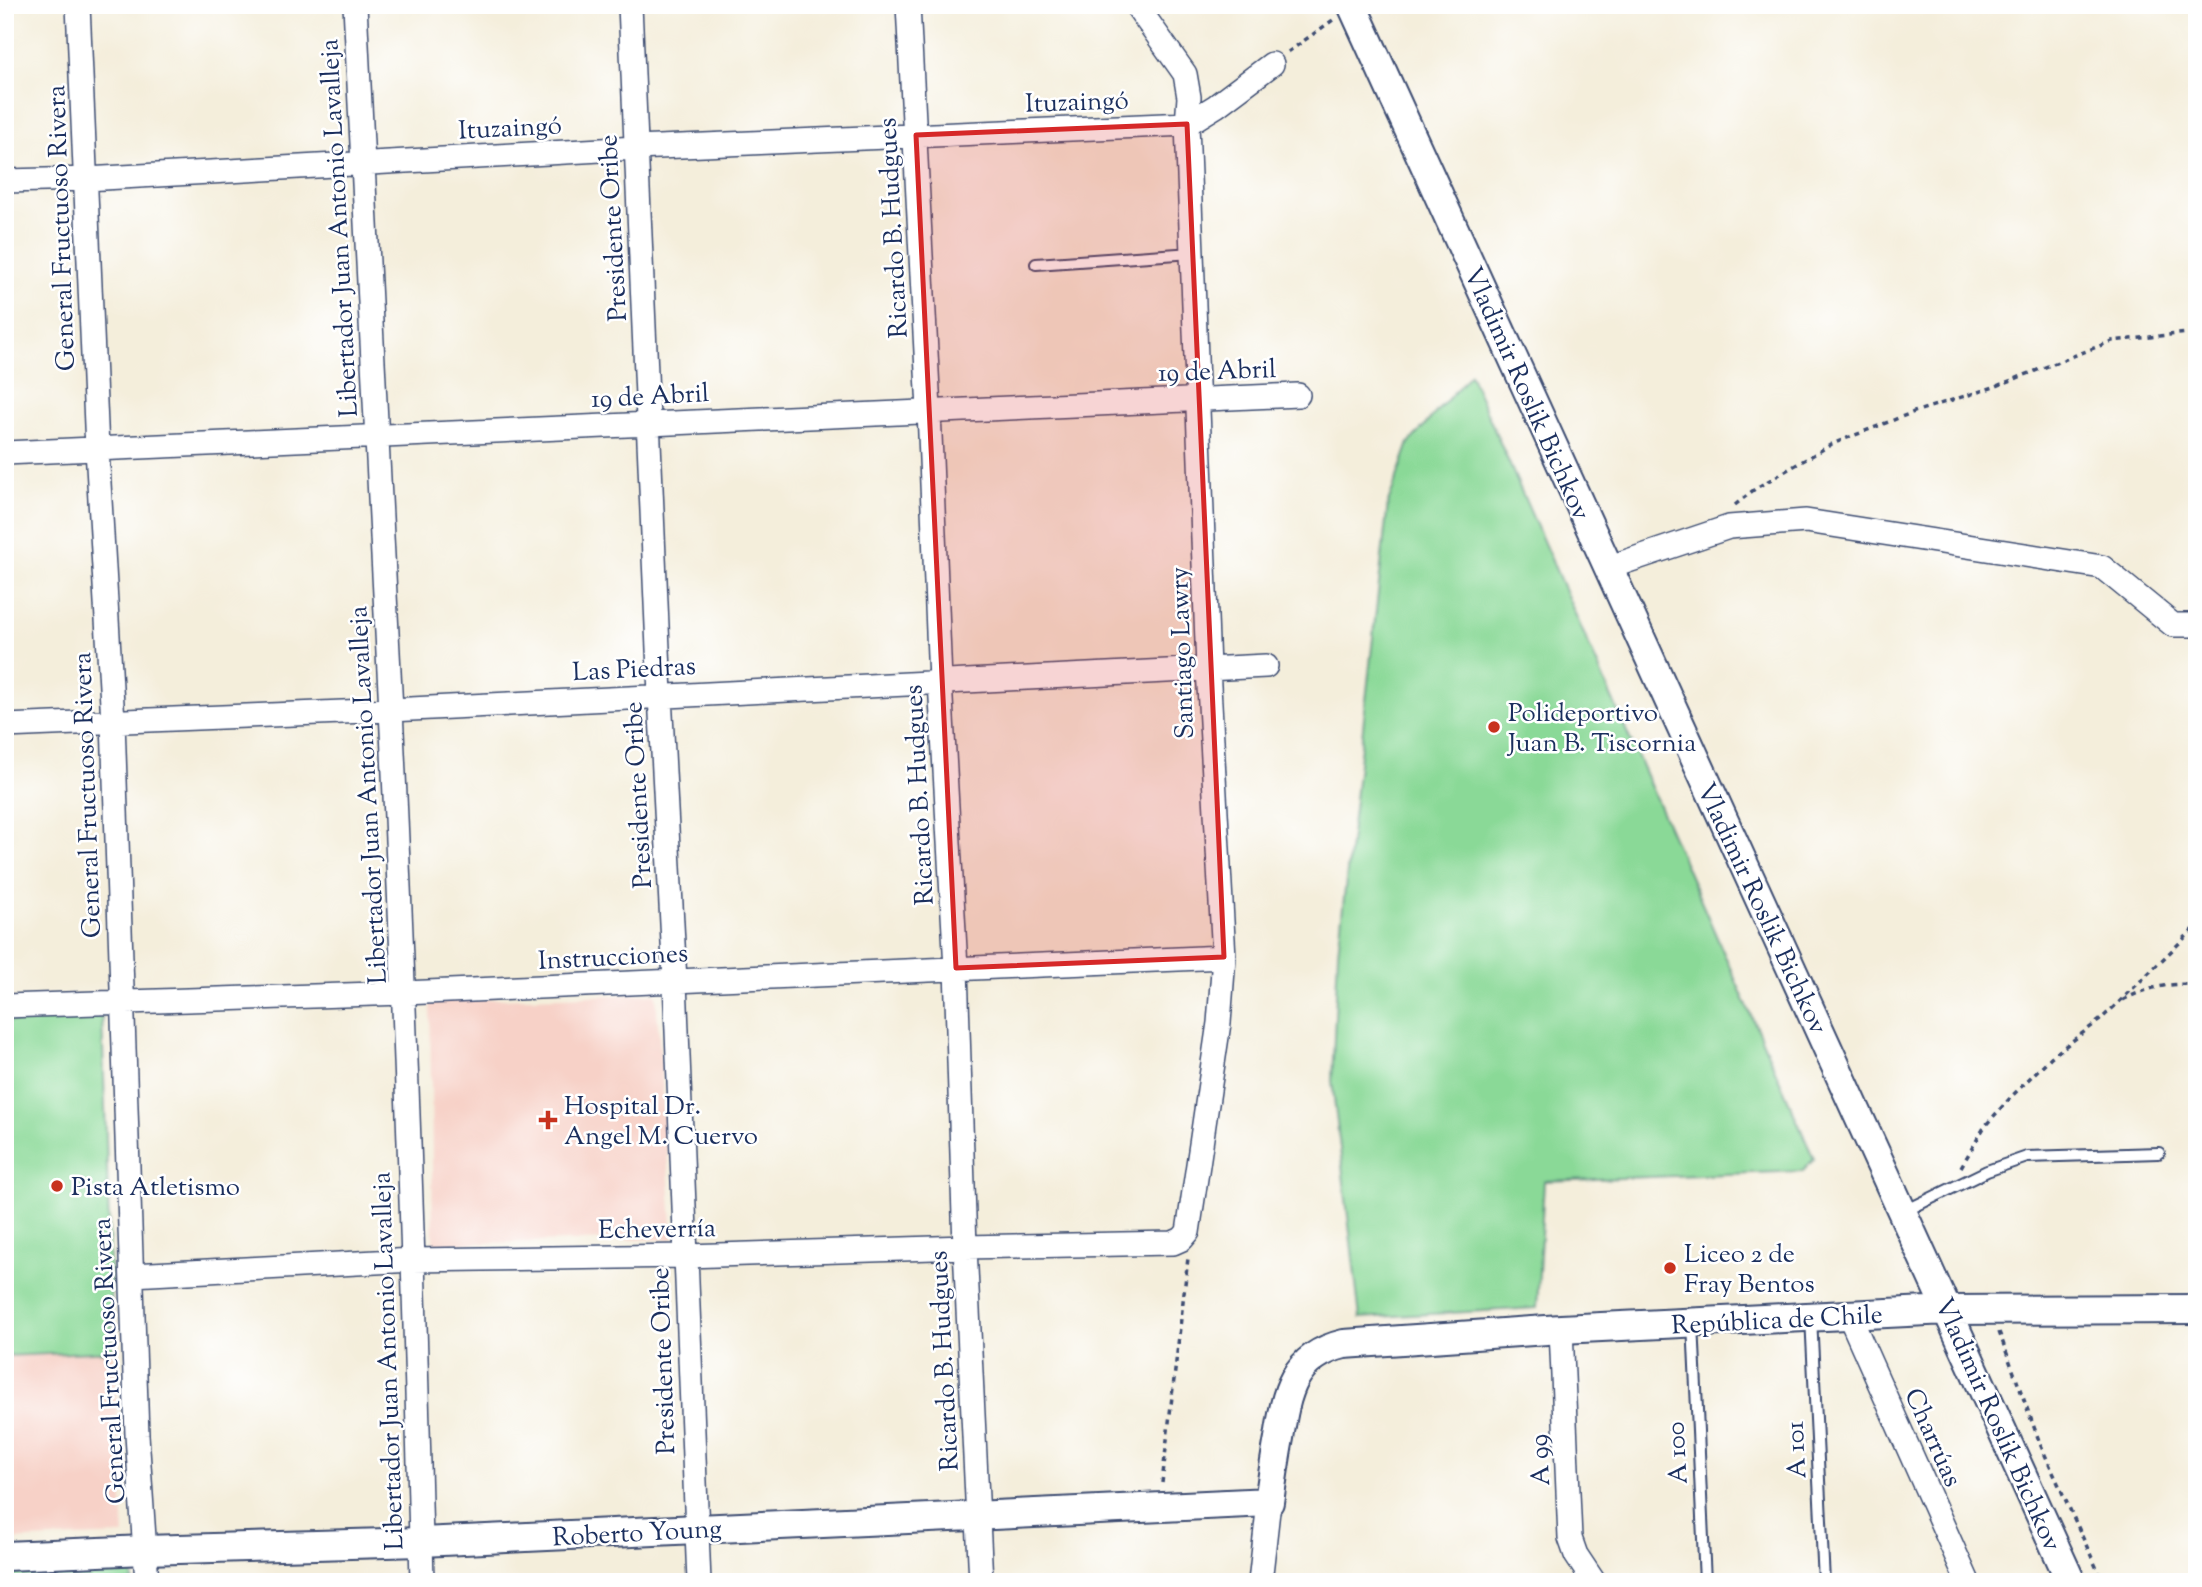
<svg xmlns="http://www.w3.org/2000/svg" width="2202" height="1587" font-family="'Sorts Mill Goudy',serif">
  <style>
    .built { fill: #f7d1c7 }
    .green { fill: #8ad997; stroke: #52847a; stroke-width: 2 }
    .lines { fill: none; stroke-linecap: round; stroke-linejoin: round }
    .service-casing { stroke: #3c4c71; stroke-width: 14 }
    .minor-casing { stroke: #3c4c71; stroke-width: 26 }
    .tertiary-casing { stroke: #3c4c71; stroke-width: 32 }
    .path { stroke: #3c4c71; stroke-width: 3.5; stroke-dasharray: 5 5; stroke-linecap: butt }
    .service { stroke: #fff; stroke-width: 10 }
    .minor { stroke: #fff; stroke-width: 23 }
    .tertiary { stroke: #fff; stroke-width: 28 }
    .marked { fill: #d62828; fill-opacity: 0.2; stroke: #d62828; stroke-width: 5; stroke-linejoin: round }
    .poi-dot { fill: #c8321e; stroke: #fff; stroke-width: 2.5 }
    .labels { text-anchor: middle; stroke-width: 5; stroke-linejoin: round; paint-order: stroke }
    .street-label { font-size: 26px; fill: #1b2f5e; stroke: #fff }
    .poi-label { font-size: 26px; fill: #1b2f5e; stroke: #fff; text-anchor: start }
  </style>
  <rect width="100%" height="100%" fill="#fff"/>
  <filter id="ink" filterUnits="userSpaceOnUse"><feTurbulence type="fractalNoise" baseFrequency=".0143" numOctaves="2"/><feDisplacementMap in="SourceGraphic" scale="14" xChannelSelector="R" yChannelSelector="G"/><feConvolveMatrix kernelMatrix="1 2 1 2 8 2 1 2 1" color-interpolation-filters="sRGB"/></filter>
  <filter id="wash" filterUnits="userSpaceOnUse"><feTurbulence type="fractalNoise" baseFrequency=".00686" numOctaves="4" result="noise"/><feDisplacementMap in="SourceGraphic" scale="28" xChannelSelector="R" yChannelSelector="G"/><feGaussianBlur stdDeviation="1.57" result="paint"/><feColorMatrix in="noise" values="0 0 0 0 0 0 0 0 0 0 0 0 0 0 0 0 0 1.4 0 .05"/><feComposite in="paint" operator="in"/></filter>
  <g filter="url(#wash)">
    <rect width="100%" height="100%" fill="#f4eedb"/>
    <path class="built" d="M 656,994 L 673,1239 L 433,1244 L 430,1001 Z
      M 113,1351 L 124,1535 L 5,1540 L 5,1356 Z"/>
    <path class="green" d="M 1470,374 L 1814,1159 L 1803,1171 L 1544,1181 L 1537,1308 L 1360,1318 L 1332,1081 L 1338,952 L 1388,503 L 1409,443 Z
      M 102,1016 L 113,1351 L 5,1356 L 5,1021 Z
      M 132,1565 L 133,1582 L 5,1582 L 5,1571 Z"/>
  </g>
  <g filter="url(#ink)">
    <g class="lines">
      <defs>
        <path id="service" d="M 1036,264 L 1192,253
          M 1903,1212 L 1987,1171 L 2027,1157 L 2159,1153
          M 1811,1317 L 1824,1582
          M 1693,1323 L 1705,1582"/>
        <path id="minor" d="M 78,5 L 97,449 L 113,721 L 137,1435 L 147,1582
          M 355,5 C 365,240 380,475 391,710 C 405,1000 415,1291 422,1582
          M 630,5 L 660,695 L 675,981 L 699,1582
          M 908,5 L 929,410 L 940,681 L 956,968 L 965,1247 L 981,1582
          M 5,181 L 86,179 L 636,148 L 1187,124 L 1216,106 L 1272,64
          M 5,453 L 1298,395
          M 1607,568 L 1729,527 L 1806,521 L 2102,567 L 2173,625 L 2197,625
          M 5,726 L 391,710 L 1266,666
          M 5,1006 L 404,993 L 1224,957
          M 132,1275 L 413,1260 L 686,1256 L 965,1247 L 1173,1243 L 1182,1239 L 1188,1232 L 1219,1023 L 1224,957 L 1208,668 L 1187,124 L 1189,97 L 1185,74 L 1136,5
          M 1849,1315 L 1968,1582
          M 1561,1329 L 1570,1538 L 1576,1555 L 1594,1582
          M 1260,1582 L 1269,1502"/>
        <path id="tertiary" d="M 1352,5 L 2071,1582
          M 5,1556 L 145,1550 L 421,1542 L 1269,1502 C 1272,1481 1275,1459 1279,1438 C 1286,1392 1293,1356 1344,1344 L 1561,1329 L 1948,1310 L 2197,1309"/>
      </defs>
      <use href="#service" class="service-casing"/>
      <use href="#minor" class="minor-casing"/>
      <use href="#tertiary" class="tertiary-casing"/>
      <path class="path" d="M 1288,52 L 1333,20
        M 1735,505 L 1756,488 L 1832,444 L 1914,412 L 1994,387 L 2112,341 L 2197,332
        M 2123,1000 C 2146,988 2170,982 2197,985
        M 1961,1167 L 1985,1126 L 2011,1097 L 2051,1057 L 2100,1020 L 2118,1003 L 2197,926
        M 1999,1332 L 2041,1446 L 2103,1582
        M 1162,1483 L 1188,1258"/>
      <use href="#service" class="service"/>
      <use href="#minor" class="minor"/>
      <use href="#tertiary" class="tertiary"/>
    </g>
  </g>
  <path class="marked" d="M 1187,124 L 1224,957 L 956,968 L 916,135 Z"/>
  <g class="poi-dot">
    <circle cx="1494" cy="727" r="7"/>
    <path d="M544.5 1109.5h7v7h7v7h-7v7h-7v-7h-7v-7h7z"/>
    <circle cx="57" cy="1186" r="7"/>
    <circle cx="1670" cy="1268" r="7"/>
  </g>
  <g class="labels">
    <g class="street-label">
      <text transform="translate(1077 101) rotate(-2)" y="9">Ituzaingó</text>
      <text transform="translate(510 127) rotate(-3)" y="9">Ituzaingó</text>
      <text transform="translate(60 228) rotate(-92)" y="9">General Fructuoso Rivera</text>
      <text transform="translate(338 228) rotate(-93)" y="9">Libertador Juan Antonio Lavalleja</text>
      <text transform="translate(612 228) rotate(-93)" y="9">Presidente Oribe</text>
      <text transform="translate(892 228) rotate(-93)" y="9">Ricardo B. Hudgues</text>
      <text transform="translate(1217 370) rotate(-2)" y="9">19 de Abril</text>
      <text transform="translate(1528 393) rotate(66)" y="9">Vladimir Roslik Bichkov</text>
      <text transform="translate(650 395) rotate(-3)" y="9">19 de Abril</text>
      <text transform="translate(1181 653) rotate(-92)" y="9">Santiago Lawry</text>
      <text transform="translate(634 668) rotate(-3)" y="9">Las Piedras</text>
      <text transform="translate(86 795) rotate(-92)" y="9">General Fructuoso Rivera</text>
      <text transform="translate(367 795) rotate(-93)" y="9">Libertador Juan Antonio Lavalleja</text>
      <text transform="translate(637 795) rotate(-93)" y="9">Presidente Oribe</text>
      <text transform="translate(918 795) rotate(-93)" y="9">Ricardo B. Hudgues</text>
      <text transform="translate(1763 908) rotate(65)" y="9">Vladimir Roslik Bichkov</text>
      <text transform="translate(613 956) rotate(-3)" y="9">Instrucciones</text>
      <text transform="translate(657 1228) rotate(-1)" y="9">Echeverría</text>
      <text transform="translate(1777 1319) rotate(-3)" y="9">República de Chile</text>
      <text transform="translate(108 1361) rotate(-93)" y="9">General Fructuoso Rivera</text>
      <text transform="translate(387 1361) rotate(-92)" y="9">Libertador Juan Antonio Lavalleja</text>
      <text transform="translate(662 1361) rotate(-92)" y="9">Presidente Oribe</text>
      <text transform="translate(943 1361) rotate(-93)" y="9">Ricardo B. Hudgues</text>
      <text transform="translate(1999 1424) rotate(66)" y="9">Vladimir Roslik Bichkov</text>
      <text transform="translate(1934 1437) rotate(66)" y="9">Charrúas</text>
      <text transform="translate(1795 1450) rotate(-93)" y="9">A 101</text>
      <text transform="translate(1676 1453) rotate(-93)" y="9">A 100</text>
      <text transform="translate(1539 1460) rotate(-93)" y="9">A 99</text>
      <text transform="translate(637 1532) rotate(-3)" y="9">Roberto Young</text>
    </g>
    <g class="poi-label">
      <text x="1508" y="721">Polideportivo<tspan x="1508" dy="30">Juan B. Tiscornia</tspan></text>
      <text x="564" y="1114">Hospital Dr.<tspan x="564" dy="30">Angel M. Cuervo</tspan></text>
      <text x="71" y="1195">Pista Atletismo</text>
      <text x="1684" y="1262">Liceo 2 de<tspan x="1684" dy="30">Fray Bentos</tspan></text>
    </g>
  </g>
  <rect width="2202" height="1587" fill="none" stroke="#fff" stroke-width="28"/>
</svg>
